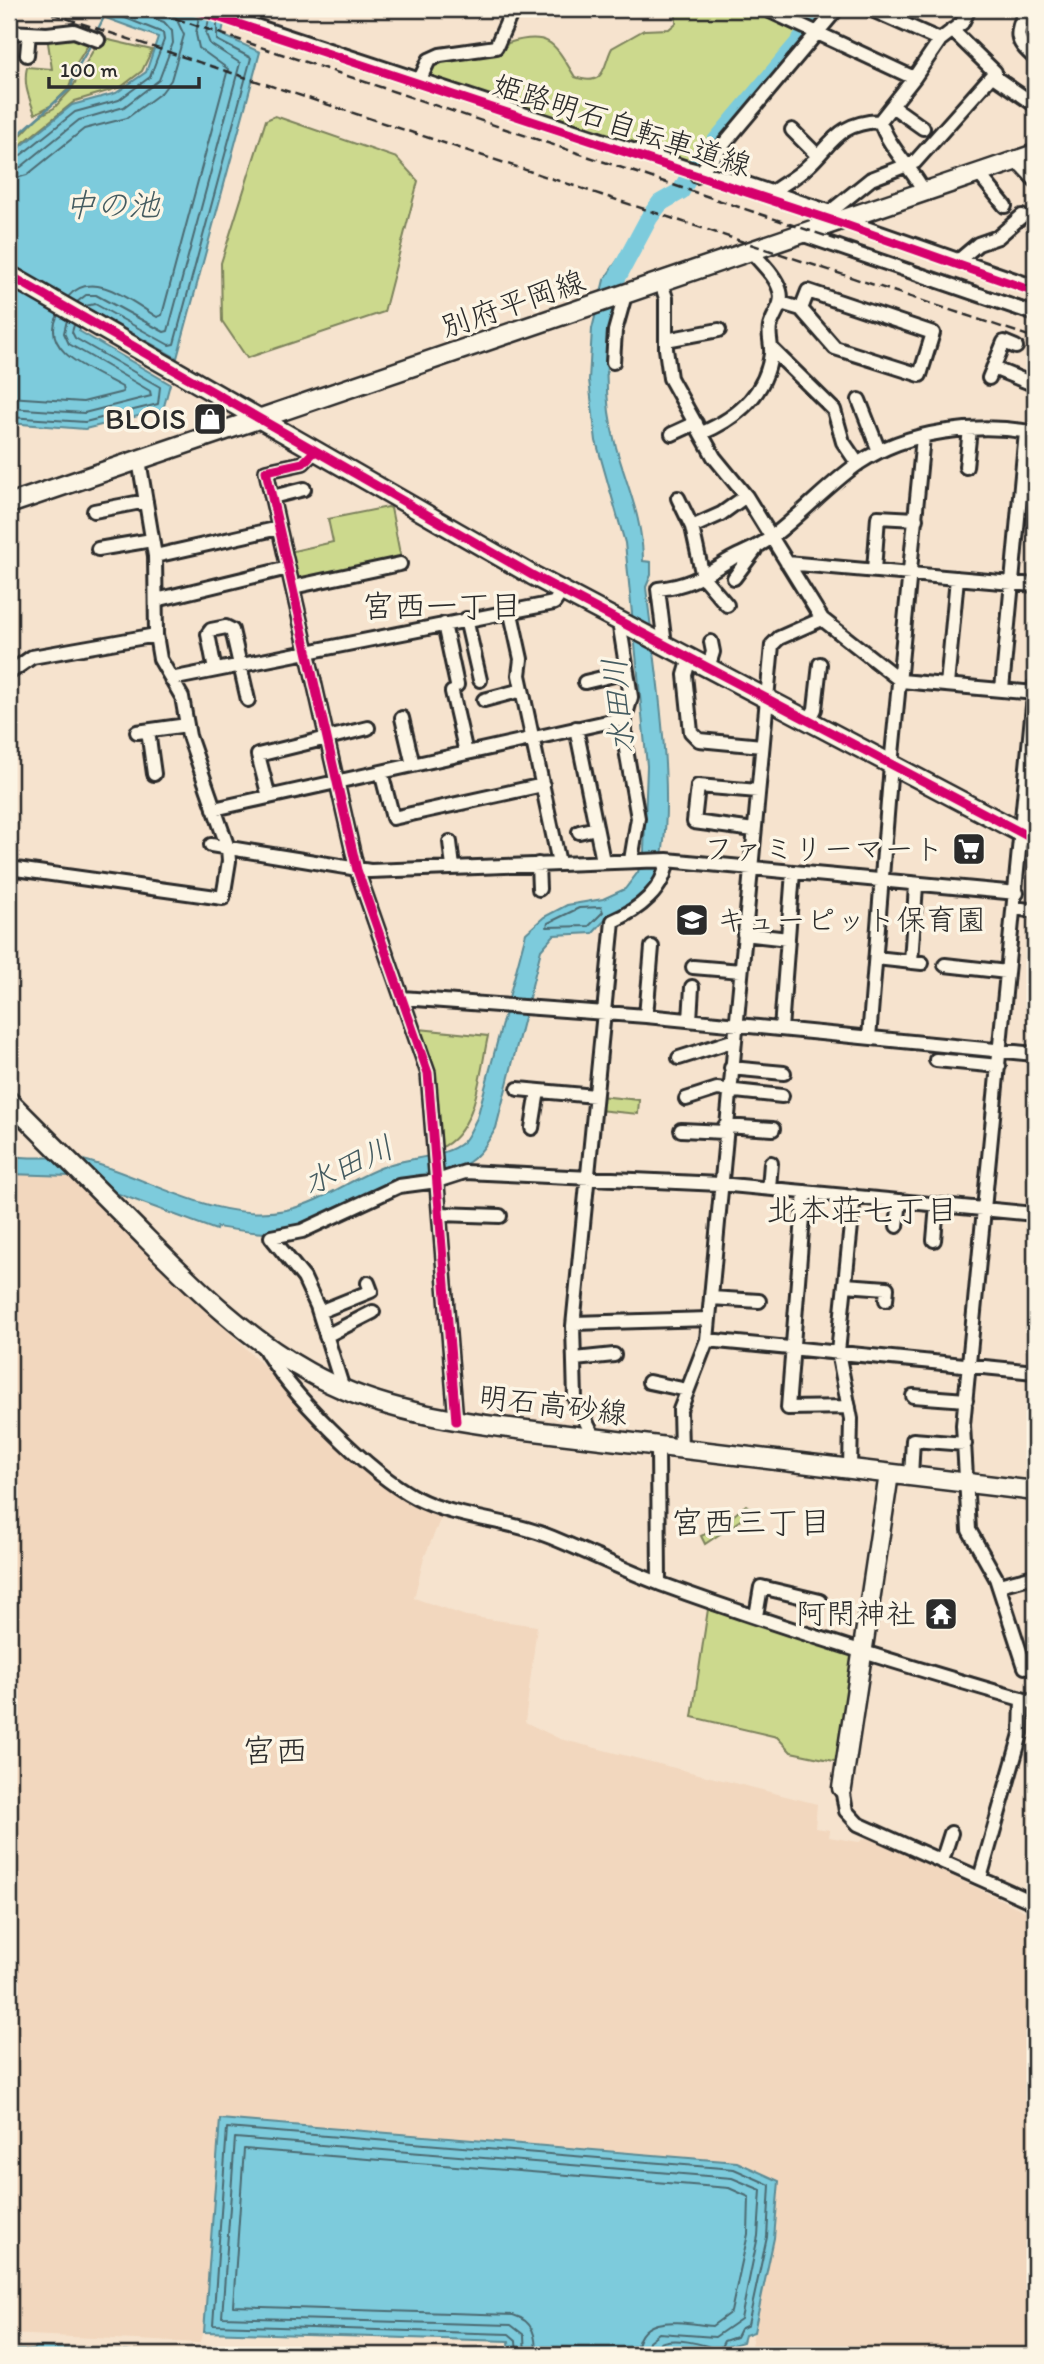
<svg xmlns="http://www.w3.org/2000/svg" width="1044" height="2364" font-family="Itim,'Klee One',sans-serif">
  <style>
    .built { fill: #f2d7be }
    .green { fill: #ccd98d; stroke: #7c825c; stroke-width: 2 }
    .water { fill: #7dcbdc; stroke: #5c8b95; stroke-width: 2 }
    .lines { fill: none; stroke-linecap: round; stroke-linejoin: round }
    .shore { stroke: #4c6b72; stroke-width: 2 }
    .stream { stroke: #5c8b95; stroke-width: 2.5 }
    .river { stroke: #7dcbdc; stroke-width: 18 }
    .street-casing { stroke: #2b2b2b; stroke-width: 18 }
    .secondary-casing { stroke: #2b2b2b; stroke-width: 23 }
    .street { stroke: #fcf5e5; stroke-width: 12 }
    .secondary { stroke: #fcf5e5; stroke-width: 18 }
    .rail { stroke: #2b2b2b; stroke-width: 2.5; stroke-dasharray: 10 5; stroke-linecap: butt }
    .cycleway-casing { stroke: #fcf5e5; stroke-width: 13 }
    .cycleway { stroke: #d6006c; stroke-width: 9 }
    .labels { text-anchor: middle; stroke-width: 7; stroke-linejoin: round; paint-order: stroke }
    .street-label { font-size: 30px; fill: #2b2b2b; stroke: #fcf5e5 }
    .poi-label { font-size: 30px; fill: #2b2b2b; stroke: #fcf5e5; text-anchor: end }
    .water-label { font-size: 32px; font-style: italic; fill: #445b60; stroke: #fcf5e5 }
    .neighbourhood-label { font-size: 32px; fill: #2b2b2b; stroke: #fcf5e5 }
    .quarter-label { font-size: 33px; fill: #2b2b2b; stroke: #fcf5e5 }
  </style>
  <rect width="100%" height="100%" fill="#f6e3ce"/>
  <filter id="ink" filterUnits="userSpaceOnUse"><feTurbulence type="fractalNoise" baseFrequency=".0143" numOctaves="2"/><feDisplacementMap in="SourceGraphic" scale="14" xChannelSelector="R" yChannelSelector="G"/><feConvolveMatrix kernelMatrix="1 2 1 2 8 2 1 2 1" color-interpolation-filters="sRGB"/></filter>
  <g filter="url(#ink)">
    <path class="built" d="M 9,1174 L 70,1176 L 372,1472 L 454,1514 L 440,1520 L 424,1558 L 414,1598 L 466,1616 L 537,1626 L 525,1722 L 560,1739 L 817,1804 L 815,1828 L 830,1830 L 829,1837 L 859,1842 L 869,1836 L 1035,1916 L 1035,2355 L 749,2355 L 774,2238 L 220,2120 L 204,2332 L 199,2343 L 9,2334 Z"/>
    <path class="green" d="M 676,9 L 754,9 L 802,31 L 693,165 L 424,77 L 430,63 L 504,49 L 508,43 C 551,30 555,45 575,77 C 607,88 603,64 612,48 L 644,30 L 669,29 L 676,23 Z
      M 47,36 L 91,40 L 75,66 L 69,88 L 52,105 L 35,114 C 29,97 23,85 27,67 L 52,69 Z
      M 100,38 L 152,50 L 142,71 L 121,87 L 75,101 L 9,154 L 9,148 L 38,117 L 54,108 L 71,90 Z
      M 275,116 L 397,158 L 418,181 L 384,312 L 247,358 L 222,321 L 221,263 L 266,120 Z
      M 388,507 L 391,508 L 401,559 L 297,582 L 289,552 L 333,542 L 328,519 Z
      M 419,1029 L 488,1036 C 480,1071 477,1133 440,1148 L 436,1080 Z
      M 599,1096 L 639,1100 L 638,1114 L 598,1110 Z
      M 746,1505 L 754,1511 L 705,1544 L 701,1536 L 720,1527 Z
      M 708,1609 L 850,1653 L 853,1661 L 839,1762 L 791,1752 L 777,1737 L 692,1717 Z"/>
    <path class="water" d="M 96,9 L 226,9 L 222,35 L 260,52 L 177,358 L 91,310 L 79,331 L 170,384 L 163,410 L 85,429 L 9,423 L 9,156 L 72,105 L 116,93 L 146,72 L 158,37 L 95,14 Z
      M 634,254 C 605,313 599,384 616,447 C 627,486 643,520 643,561 L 651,562 L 651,575 L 646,587 C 653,653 683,828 653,883 C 642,904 625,905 608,918 C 602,922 598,928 593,933 L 554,935 L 541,950 L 496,1128 C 489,1140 481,1154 469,1162 C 447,1175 418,1171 395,1181 C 361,1196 330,1221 293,1230 C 268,1236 242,1231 217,1227 L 216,1230 L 70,1176 L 9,1174 L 9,1155 C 33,1161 58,1154 83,1160 C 150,1177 215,1224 286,1210 C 323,1202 353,1177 388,1165 C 411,1157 446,1158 464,1141 C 469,1136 473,1125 477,1118 L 526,933 L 544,917 L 567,905 L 603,899 L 625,889 L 638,872 L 644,852 L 647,766 L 625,543 L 596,441 L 589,380 L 592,329 L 604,280 L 619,258 Z
      M 220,2119 L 737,2162 L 779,2181 L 774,2238 L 754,2332 L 745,2335 L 743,2342 L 729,2346 L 728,2354 L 663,2347 L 662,2355 L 510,2355 L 509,2341 L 204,2332 Z
      M 35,2347 L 192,2355 L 9,2355 L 9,2350 L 33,2350 Z"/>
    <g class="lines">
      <path class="shore" d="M 9,161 L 16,159 L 75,112 L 119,100 L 150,77 L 164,40 L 163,33 L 103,9
        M 9,170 L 21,167 L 79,120 L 124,107 L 159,80 L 173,43 L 172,31 L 164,22 L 128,9
        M 9,180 L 27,175 L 84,129 L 127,118 L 162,92 L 171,80 L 184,35 L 176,18 L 158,9
        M 68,297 C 92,267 133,303 157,317 L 162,315 L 228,69 L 199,48 L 196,34 L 199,15
        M 77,302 L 86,295 L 96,295 L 164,332 L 168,331 L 240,63 L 210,44 L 206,34 L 209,19
        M 85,306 L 95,304 L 169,345 L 174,344 L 251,58 L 217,40 L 217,22
        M 9,397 L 83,402 L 123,392 L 122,387 C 97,372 38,353 58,315
        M 9,408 L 84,413 L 151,396 L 150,391 L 69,344 L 64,333 L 67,320
        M 9,417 L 85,422 L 158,404 L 160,387 L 75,338 L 72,332 L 74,325
        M 601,907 L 603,912 L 589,926 L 547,927 L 548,923 L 579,908 Z
        M 517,2355 L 516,2340 L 509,2334 L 213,2325 L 227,2128 L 734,2169 L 770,2185 L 767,2237 L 748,2325 L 740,2329 L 736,2337 L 724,2341 L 719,2351 C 706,2344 670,2335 657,2345 L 655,2355
        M 525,2355 L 524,2335 L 511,2325 L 222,2317 L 235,2138 L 732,2178 L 761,2190 L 758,2236 L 741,2319 L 715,2337 L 659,2333 L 649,2341 L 646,2355
        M 536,2355 C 536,2336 534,2321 513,2315 L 233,2306 L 244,2149 L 729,2188 L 749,2197 L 748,2234 L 731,2312 L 712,2326 C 681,2323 637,2311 636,2355"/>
      <path class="stream" d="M 97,31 L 104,17
        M 9,143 L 71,88 L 75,72 L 90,46"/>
      <path class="river" d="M 618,276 L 649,218 L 660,203 L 681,191 L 695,166 L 827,9"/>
      <defs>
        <path id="street" d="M 204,9 L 687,168 L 741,182 L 830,212 L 843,220 L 1035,287
          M 766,9 L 914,78 L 940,40 L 962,23 L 969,9
          M 870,9 L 940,40
          M 1026,9 C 1016,34 1013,39 1035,58
          M 9,32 L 47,34 L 74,31 L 98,40
          M 27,55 L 29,33
          M 993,76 L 1035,105
          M 420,79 L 429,60 L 440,55 L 496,47 L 513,9
          M 892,106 L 923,128
          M 880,121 C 889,148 911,167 925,193
          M 792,130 L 817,155
          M 1017,161 L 1035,180
          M 979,174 L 1005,206
          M 697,176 L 837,9
          M 771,193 C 783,184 797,177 807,167 C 833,143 837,123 880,121 L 914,78
          M 830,212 L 871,179 L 915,162 L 995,72 L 952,30
          M 801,234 L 1035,314
          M 959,260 L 978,244 L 998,237 L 1022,216
          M 661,283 L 666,298 L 666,349 L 670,378 L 714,457 L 746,496 L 822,619 L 901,681 L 1035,693
          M 781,303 L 801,309 L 835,348 L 920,375 L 933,333 L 808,291 L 801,309
          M 666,340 L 719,330
          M 771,348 L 834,410 L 843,442 L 858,464
          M 613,362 L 615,331 L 625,295
          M 993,368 L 1035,385
          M 989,378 L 1004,342 L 1016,347
          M 859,400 L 879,451
          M 702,433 C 737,418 766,394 771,354 C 772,345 768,336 770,327 C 773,314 784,305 780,291 C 776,276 761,263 751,251
          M 672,434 L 696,423
          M 314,452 L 303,463 L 266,471 L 357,870 L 428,1073 L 456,1421
          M 966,467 L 970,429
          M 272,497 L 304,489
          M 678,498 L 692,527 L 703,577 L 727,605
          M 94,511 L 146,501
          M 692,527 L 721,514 L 746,496
          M 98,549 L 152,540
          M 155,556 L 279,528
          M 787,563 L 1035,585
          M 874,570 L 878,517 L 916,519
          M 734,578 L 755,550
          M 293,587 L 400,564
          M 156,600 L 288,568
          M 510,609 L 521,659 L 519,675 L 559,863
          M 466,619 L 480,680
          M 619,621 L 631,697 L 625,718 L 625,744 L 638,818 L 631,860
          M 444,624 L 457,685
          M 665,645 L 658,589 C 690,586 704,575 731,559 C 745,552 761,546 773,536 C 803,513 829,484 859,463 C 908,430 979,422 1035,433
          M 690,658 L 685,675 L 691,732 L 699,740 L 762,746
          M 708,668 L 713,652 L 711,642
          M 215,670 L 208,634 L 211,630 L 226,627 L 232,630 L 248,700
          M 9,673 L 32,657 L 156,635
          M 171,679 L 554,603 L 563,590
          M 585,682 L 627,672
          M 947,685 L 957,578
          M 1002,689 L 1026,432
          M 452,692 L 466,753
          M 484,700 L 522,690
          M 402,718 L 413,765
          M 809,721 L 815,709 L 820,664
          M 576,728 L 603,861
          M 148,731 L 154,774
          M 137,732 L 187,725
          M 381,772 L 393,818 L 543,785
          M 269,797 L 258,755 L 368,728
          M 214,809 L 625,718
          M 754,830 L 694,822 L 698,786 L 758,791
          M 579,832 L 596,828
          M 450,842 L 453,867
          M 211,845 L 370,871 L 667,860 L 1017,893
          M 538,864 L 539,889
          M 9,868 L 223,898 L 229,861 L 228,848 L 189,736 L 182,697 L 160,659 L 156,635 L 155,556 L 139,460
          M 1015,908 L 1035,911
          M 744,934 L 788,939
          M 876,958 L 922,963
          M 911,962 L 916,885
          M 945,965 L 1007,972
          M 693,967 L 741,971
          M 402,998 L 646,1016 L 1035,1054
          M 646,1016 L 652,947
          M 690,1020 L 692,987
          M 781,1029 L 793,872
          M 869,1038 L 891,765 L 923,437
          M 679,1058 L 735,1040
          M 936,1060 L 999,1066
          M 731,1068 L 784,1073
          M 518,1089 L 595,1096
          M 686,1099 L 717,1089 L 782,1096
          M 725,1126 L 773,1129
          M 532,1128 L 538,1091
          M 681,1130 L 725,1132
          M 769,1188 L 771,1163
          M 805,1192 L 788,1408 L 849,1407
          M 440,1214 L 500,1216
          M 897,1226 L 900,1201
          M 934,1240 L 937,1205
          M 845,1285 L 887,1288 L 886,1300
          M 711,1298 L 759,1301
          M 319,1312 L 371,1291 L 368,1283
          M 574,1323 L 709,1319
          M 326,1336 L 373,1312
          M 707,1340 L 1035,1372
          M 263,1346 C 288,1392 369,1473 416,1498 C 457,1519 506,1519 548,1536 C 586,1551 623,1570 661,1584 C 784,1629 909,1667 1035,1703
          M 575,1359 L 614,1355
          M 649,1382 L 687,1390
          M 343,1389 L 317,1306 L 304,1278 L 271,1237 L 302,1231 L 399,1186 L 437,1181 L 465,1172 L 720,1184 L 1035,1214
          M 913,1396 L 966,1400
          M 594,1438 L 575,1399 L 573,1326 L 613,921 C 638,910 665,890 667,860
          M 658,1446 L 659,1583
          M 681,1449 L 680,1410 L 707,1340 L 772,645 L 779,638 L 822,619
          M 850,1469 L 851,1419 L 838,1352 L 854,1196
          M 911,1476 L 913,1440 L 965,1444
          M 999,1585 L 1034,1576 L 1035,1578
          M 756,1616 L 761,1587 L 820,1601
          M 1025,1667 L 996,1578 L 969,1530 L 963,1425 L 1035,685
          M 842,1788 L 846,1811 L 858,1824 L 1035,1903
          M 942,1861 L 951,1833
          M 980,1878 L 1021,1734 L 1022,1699"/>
        <path id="secondary" d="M 9,275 L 532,575 L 1035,840
          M 9,504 L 1035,154
          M 9,1101 C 53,1145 97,1189 141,1233 C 193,1285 243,1336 308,1372 C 368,1406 434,1418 501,1427 L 1035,1491
          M 842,1788 L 889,1474"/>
      </defs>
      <use href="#street" class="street-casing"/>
      <use href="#secondary" class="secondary-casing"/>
      <use href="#street" class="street"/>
      <use href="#secondary" class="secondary"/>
      <path class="rail" d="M 38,9 L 1035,338
        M 147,9 L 1035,306"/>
      <defs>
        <path id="cycleway" d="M 193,9 L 837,222 L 1035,292
          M 9,275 L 532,575 L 1035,840
          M 314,452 L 303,463 L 266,471 L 357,870 L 428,1073 L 456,1421"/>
      </defs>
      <use href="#cycleway" class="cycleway-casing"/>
      <use href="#cycleway" class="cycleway"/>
    </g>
  </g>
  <defs>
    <symbol id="shop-square" viewBox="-11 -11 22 22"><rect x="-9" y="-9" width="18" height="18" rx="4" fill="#2b2b2b" stroke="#fcf5e5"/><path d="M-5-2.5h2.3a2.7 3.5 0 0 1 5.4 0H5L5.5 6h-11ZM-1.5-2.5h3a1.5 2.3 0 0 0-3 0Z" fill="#fff"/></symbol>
    <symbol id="supermarket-square" viewBox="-11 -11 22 22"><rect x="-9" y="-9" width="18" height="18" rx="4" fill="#2b2b2b" stroke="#fcf5e5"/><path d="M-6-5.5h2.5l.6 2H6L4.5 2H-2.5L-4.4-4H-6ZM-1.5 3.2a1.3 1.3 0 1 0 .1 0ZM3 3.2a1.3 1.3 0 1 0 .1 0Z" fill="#fff"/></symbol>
    <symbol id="school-square" viewBox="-11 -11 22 22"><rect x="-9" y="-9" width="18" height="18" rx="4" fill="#2b2b2b" stroke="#fcf5e5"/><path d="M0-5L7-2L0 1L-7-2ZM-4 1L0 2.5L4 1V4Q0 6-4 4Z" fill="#fff"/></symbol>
    <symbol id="temple-square" viewBox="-11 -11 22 22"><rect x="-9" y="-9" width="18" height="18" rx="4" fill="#2b2b2b" stroke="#fcf5e5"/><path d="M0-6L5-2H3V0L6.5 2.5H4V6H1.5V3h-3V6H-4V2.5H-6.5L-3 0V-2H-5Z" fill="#fff"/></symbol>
  </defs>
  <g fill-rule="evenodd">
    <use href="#shop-square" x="191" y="400" width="38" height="38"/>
    <use href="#supermarket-square" x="950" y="830" width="38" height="38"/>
    <use href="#school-square" x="673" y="901" width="38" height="38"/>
    <use href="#temple-square" x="922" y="1595" width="38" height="38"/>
  </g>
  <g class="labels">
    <g class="street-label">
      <text transform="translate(622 125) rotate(18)" y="10">姫路明石自転車道線</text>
      <text transform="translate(513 304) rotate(-19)" y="10">別府平岡線</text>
      <text transform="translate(553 1405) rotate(7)" y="10">明石高砂線</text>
    </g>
    <g class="poi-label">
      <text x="186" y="429">BLOIS</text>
      <text x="944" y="859">ファミリーマート</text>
      <text x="716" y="930" text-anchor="start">キューピット保育園</text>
      <text x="916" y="1624">阿閇神社</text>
    </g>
    <g class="water-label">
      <text x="112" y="216">中の池</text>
      <text transform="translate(618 706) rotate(-95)" y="11">水田川</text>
      <text transform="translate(348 1165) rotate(-25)" y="11">水田川</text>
    </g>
    <g class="neighbourhood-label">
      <text x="442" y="617">宮西一丁目</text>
      <text x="862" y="1221">北本荘七丁目</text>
      <text x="751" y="1533">宮西三丁目</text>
    </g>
    <g class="quarter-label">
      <text x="275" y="1762">宮西</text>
    </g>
  </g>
  <rect width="1044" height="2364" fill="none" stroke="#fcf5e5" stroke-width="35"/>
  <rect x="18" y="18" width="1009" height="2329" fill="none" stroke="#2b2b2b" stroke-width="2.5" filter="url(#ink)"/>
  <path d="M49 77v10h150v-10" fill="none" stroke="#2b2b2b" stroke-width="3.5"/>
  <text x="60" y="77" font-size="21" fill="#2b2b2b" stroke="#fcf5e5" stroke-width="5" paint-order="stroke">100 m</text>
</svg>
